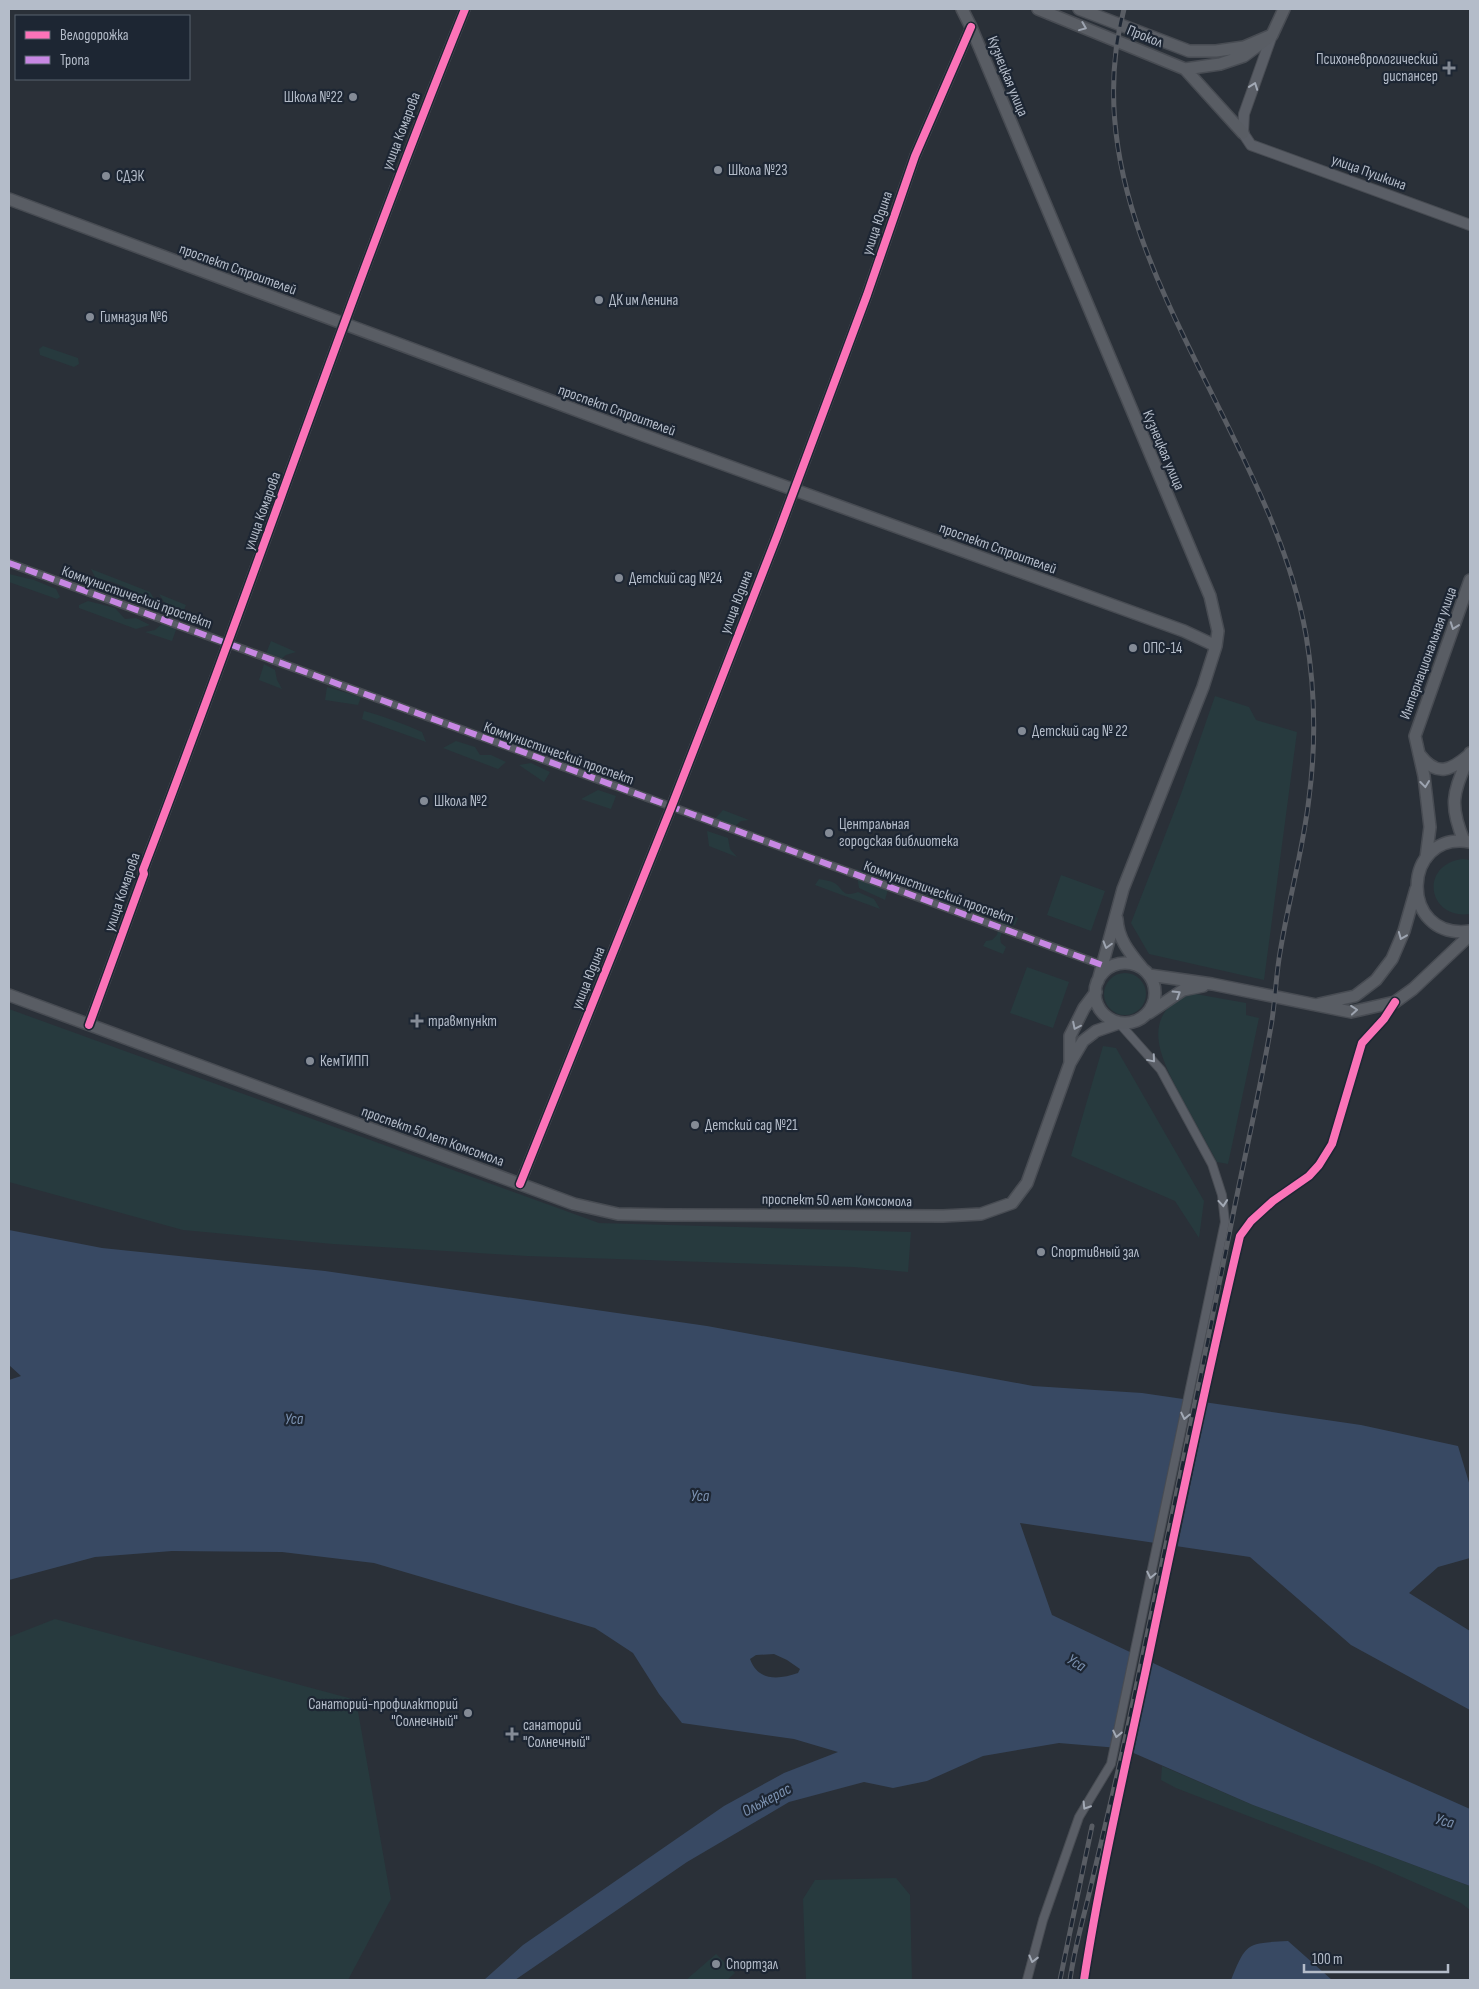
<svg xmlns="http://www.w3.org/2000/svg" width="1479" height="1989" font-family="'Sofia Sans Condensed',sans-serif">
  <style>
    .green { fill: #273a3e }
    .water { fill: #384963; fill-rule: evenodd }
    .pier { fill: #2a3038 }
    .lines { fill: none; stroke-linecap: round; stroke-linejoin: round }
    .pedestrian-casing { stroke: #484c53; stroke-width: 9 }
    .minor-casing { stroke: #484c53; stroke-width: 10 }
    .tertiary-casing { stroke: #484c53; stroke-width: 12 }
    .secondary-casing { stroke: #484c53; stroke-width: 14 }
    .pedestrian { stroke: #5a5e66; stroke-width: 6 }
    .minor { stroke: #5a5e66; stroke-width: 8 }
    .tertiary { stroke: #5a5e66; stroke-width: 10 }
    .secondary { stroke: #595d64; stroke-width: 11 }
    .rail-casing { stroke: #595d64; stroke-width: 5 }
    .rail { stroke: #1d2633; stroke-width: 3; stroke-dasharray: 9; stroke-linecap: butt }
    .quiet { stroke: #c787e3; stroke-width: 6; stroke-dasharray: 12 6; stroke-linecap: butt }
    .cycleway-casing { stroke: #1d2633; stroke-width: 11 }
    .cycleway { stroke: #fb73b8; stroke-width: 8 }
    .oneway { stroke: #9da4b0 }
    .oneway2 { stroke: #a2a9b5 }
    .poi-dot { fill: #848b96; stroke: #1d2633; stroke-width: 2 }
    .labels { text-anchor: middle; stroke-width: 4.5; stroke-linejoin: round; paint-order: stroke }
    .street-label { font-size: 15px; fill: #b4bcc9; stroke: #1d2633 }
    .poi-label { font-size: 15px; fill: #b4bcc9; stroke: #1d2633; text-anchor: start }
    .water-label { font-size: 16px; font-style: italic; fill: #7c92b1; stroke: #1d2633 }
  </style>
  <rect width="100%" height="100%" fill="#2a3038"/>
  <path class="green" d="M 43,346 L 78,358 L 79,364 L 74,367 L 40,355 L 39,349 Z
    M 91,569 L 150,592 L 159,607 C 140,595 118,580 96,579 Z
    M 9,574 L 34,580 L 56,589 L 60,597 L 57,599 L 9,582 Z
    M 159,594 L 186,605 L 181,618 L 166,613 L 164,602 Z
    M 88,601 L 115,608 L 125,619 L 136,618 L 150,625 L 136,629 L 79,608 L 79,605 Z
    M 164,622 L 177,627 L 172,641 L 145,632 L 155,630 Z
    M 271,641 L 296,652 L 286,655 L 279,661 L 265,656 Z
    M 264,664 L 275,670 L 277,680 L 282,689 L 259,680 Z
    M 327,687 L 361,697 L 358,705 L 325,700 Z
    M 1215,696 L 1249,707 L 1256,720 L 1297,732 L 1264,980 L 1149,954 L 1131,923 L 1181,794 Z
    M 364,711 C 383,716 404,724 422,732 L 426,742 L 362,719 Z
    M 456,741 L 475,747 L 480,755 L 491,755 L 506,762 L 498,769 L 443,748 Z
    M 531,763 L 550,772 L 544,782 L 519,765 Z
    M 596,763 L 624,773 L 620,787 L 602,780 Z
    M 598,790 L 616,796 L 611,809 L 581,799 Z
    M 723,810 L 749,820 L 741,821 L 733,828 L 713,821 Z
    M 707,831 L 728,838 L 730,849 L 737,857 L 709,846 Z
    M 1463,859 L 1470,860 L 1470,914 C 1427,920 1419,864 1463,859 Z
    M 856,869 L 879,878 L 889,886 L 885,900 L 859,888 Z
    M 1061,875 L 1105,891 L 1091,931 L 1047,915 Z
    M 907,877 L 991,908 L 986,917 L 915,891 L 913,886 L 906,880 Z
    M 819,879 C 824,880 832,881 836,884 C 845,892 843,897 858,892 L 874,899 L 880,909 L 815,885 Z
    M 997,910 L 1018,918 L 1015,925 L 1004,928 L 1000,938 L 1001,943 L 1006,947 L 1003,954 L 983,946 L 986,941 L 992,940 L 997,935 L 1000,921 L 996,916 Z
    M 1027,967 L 1069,982 L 1053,1028 L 1010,1013 Z
    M1104 994a21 21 0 1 1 42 0a21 21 0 1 1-42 0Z
    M 1190,993 L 1246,1003 L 1246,1015 L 1259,1018 L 1228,1164 L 1217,1162 C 1206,1142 1195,1122 1184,1102 C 1164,1064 1135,1017 1190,993 Z
    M 9,1009 L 599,1223 L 911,1232 L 908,1272 L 853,1267 L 527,1256 L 333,1244 L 183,1230 L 9,1182 Z
    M 1103,1046 L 1116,1048 L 1204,1201 L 1199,1238 L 1175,1201 L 1071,1156 Z
    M 55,1619 L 356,1700 L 391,1899 L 348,1980 L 9,1980 L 9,1637 Z
    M 1162,1766 L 1253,1805 L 1470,1886 L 1470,1910 L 1461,1903 L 1375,1865 L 1176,1788 L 1161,1780 Z
    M 896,1878 L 910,1895 L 912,1980 L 806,1980 L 803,1899 L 815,1880 Z
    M 716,1954 L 735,1973 L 727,1980 L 686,1980 Z"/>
  <path class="water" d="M 9,1230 L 102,1248 L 325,1271 L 707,1326 L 1033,1386 L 1142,1393 L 1361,1425 L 1458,1446 L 1470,1486 L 1470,1558 L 1438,1567 L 1409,1593 L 1470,1631 L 1470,1710 L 1351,1645 L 1250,1557 L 1020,1523 L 1052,1615 L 1311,1738 L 1470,1809 L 1470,1886 L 1253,1805 L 1129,1751 L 1119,1748 L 1059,1743 L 983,1756 L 927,1781 L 893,1788 L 864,1782 L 789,1802 L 687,1862 L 515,1980 L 484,1980 L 523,1945 L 724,1806 L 784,1773 L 838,1752 L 794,1739 L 682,1723 L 659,1694 L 633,1653 L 595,1628 L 374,1563 L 282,1552 L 172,1551 L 95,1557 L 9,1580 L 9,1380 L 21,1376 L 9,1365 ZM 774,1654 L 787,1660 L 800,1669 L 798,1673 C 778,1680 758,1681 750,1659 L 756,1655 Z
    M 1288,1941 L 1332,1980 L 1231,1980 C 1246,1943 1246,1943 1288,1941 Z"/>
  <path class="pier" d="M 1185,1397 L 1208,1400 L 1177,1549 L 1153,1545 Z
    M 1131,1650 L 1153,1660 L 1133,1756 L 1110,1750 Z"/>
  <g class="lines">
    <defs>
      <path id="pedestrian" d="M 9,563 L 1102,965"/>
      <path id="minor" d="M 1027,1980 L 1043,1920 L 1079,1817 L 1111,1764 L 1225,1222 L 1222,1195 L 1212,1164 L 1161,1070 L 1119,1023
        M 1084,1980 C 1100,1876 1124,1773 1146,1669 C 1176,1524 1206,1380 1240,1236 L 1251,1221 L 1273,1201 L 1309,1176 L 1319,1165 L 1332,1144 L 1362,1043 L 1384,1019 L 1395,1002"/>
      <path id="tertiary" d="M 1272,35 L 1244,114 L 1243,133 L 1251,145 L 1470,225
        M 89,1025 L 144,874 L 143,870 C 253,584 350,293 465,9
        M 520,1184 L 671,808 L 777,536 L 867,295 L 915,156 L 971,27"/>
      <path id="secondary" d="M 962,9 L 971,27 L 1210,596 L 1218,631 L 1216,646 L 1203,687 L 1123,889 L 1098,981
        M 1038,9 L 1185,69 L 1243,133
        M 1079,9 L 1189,51 L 1216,51 L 1244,47 L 1272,35
        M 1185,69 L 1220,64 L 1244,56 L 1272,35 L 1284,9
        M 9,199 L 643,435 L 1184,631 L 1216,646
        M 1420,755 C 1437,777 1450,771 1469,755
        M 1464,841 C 1447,800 1455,791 1470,753
        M 1470,842 C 1401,830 1398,941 1470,931
        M 1426,858 L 1430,827 L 1424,776 L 1415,736 L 1470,580
        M 1117,919 C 1118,939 1129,952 1142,968
        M1095 993a30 30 0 1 1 60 0a30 30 0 1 1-60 0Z
        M 1149,975 L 1212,984 L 1351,1012 L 1395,1002 L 1413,989 L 1470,935
        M 9,995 L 574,1204 L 618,1214 L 668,1215 L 943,1216 L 981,1214 L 1012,1203 L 1027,1183 L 1070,1063 L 1083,1041 L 1096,1031 L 1119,1023
        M 1319,1004 L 1355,996 L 1376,980 L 1392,959 L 1404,931 L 1416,889
        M 1149,1013 L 1183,990 L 1203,986
        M 1070,1062 L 1070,1036 L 1084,1008 L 1096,992"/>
    </defs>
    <use href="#pedestrian" class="pedestrian-casing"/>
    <use href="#minor" class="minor-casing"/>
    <use href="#tertiary" class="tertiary-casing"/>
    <use href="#secondary" class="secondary-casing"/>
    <use href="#pedestrian" class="pedestrian"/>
    <use href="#minor" class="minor"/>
    <use href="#tertiary" class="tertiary"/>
    <use href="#secondary" class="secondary"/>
    <defs>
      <path id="rail" d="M 1060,1980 L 1092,1826
        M 1070,1980 C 1074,1950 1083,1920 1090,1890 C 1103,1834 1117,1778 1129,1721 C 1164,1554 1199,1388 1232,1220 C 1245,1154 1261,1087 1272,1020 C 1275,1000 1276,979 1279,959 C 1287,905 1303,852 1309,798 C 1316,745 1315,688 1306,635 C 1269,424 1065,233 1124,9"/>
    </defs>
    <use href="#rail" class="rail-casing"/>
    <use href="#rail" class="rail"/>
    <path class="quiet" d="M 9,563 L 1102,965"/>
    <defs>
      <path id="cycleway" d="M 89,1025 L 144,874 L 143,870 C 253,584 350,293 465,9
        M 520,1184 L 671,808 L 777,536 L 867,295 L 915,156 L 971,27
        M 1084,1980 C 1100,1876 1124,1773 1146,1669 C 1176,1524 1206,1380 1240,1236 L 1251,1221 L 1273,1201 L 1309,1176 L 1319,1165 L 1332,1144 L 1362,1043 L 1384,1019 L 1395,1002"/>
    </defs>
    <use href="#cycleway" class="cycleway-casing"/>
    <use href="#cycleway" class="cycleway"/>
  </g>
  <defs><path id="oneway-chevron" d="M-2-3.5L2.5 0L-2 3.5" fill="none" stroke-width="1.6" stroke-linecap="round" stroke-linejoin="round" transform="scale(1.25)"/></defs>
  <g class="oneway">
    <use href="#oneway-chevron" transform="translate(1083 27) rotate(22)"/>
    <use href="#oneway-chevron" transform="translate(1454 626) rotate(110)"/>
    <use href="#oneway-chevron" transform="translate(1425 784) rotate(83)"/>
    <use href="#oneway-chevron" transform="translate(1402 936) rotate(112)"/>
    <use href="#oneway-chevron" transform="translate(1107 945) rotate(106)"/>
    <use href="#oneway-chevron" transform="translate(1177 994) rotate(-32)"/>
    <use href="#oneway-chevron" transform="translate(1354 1010) rotate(-5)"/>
    <use href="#oneway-chevron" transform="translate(1076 1026) rotate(116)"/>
  </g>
  <g class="oneway2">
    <use href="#oneway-chevron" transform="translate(1254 86) rotate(-70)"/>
    <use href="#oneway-chevron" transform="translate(1152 1059) rotate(50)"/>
    <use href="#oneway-chevron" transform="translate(1223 1203) rotate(85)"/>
    <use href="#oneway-chevron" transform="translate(1185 1416) rotate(102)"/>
    <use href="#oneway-chevron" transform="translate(1151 1575) rotate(102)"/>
    <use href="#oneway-chevron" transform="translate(1117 1734) rotate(102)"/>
    <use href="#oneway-chevron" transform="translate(1086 1806) rotate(122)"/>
    <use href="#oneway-chevron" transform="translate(1033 1959) rotate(104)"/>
  </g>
  <g class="poi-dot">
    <path d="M1446.5 60.5h5v5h5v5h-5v5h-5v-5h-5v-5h5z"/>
    <circle cx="353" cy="97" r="5"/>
    <circle cx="718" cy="170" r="5"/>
    <circle cx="106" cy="176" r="5"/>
    <circle cx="599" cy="300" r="5"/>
    <circle cx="90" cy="317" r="5"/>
    <circle cx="619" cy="578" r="5"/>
    <circle cx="1133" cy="648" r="5"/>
    <circle cx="1022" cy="731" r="5"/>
    <circle cx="424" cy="801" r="5"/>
    <circle cx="829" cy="833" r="5"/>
    <path d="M414.5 1013.5h5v5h5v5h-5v5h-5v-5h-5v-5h5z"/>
    <circle cx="310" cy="1061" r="5"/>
    <circle cx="695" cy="1125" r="5"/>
    <circle cx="1041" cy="1252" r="5"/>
    <circle cx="468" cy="1713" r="5"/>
    <path d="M509.5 1726.5h5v5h5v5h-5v5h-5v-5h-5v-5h5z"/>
    <circle cx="716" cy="1964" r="5"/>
  </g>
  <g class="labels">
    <g class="street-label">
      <text transform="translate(1145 36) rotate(22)" y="5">Прокол</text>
      <text transform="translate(1008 76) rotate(68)" y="5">Кузнецкая улица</text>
      <text transform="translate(401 131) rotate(-69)" y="5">улица Комарова</text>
      <text transform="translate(1369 172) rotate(20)" y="5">улица Пушкина</text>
      <text transform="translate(877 223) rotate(-71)" y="5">улица Юдина</text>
      <text transform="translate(238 269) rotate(20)" y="5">проспект Строителей</text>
      <text transform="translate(617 410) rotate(20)" y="5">проспект Строителей</text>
      <text transform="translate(1164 450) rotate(67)" y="5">Кузнецкая улица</text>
      <text transform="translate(262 511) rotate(-70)" y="5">улица Комарова</text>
      <text transform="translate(998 548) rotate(20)" y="5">проспект Строителей</text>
      <text transform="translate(137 597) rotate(20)" y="5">Коммунистический проспект</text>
      <text transform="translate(736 602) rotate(-69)" y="5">улица Юдина</text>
      <text transform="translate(1428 653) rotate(-70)" y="5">Интернациональная улица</text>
      <text transform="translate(559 753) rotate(20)" y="5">Коммунистический проспект</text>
      <text transform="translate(122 892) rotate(-71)" y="5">улица Комарова</text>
      <text transform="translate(939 892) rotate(20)" y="5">Коммунистический проспект</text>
      <text transform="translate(588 978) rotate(-68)" y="5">улица Юдина</text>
      <text transform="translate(433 1136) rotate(20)" y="5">проспект 50 лет Комсомола</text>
      <text transform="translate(837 1200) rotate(1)" y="5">проспект 50 лет Комсомола</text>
    </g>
    <g class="poi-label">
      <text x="1438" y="64" text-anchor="end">Психоневрологический<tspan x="1438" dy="17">диспансер</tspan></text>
      <text x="343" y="102" text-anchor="end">Школа №22</text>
      <text x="728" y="175">Школа №23</text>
      <text x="116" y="181">СДЭК</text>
      <text x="609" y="305">ДК им Ленина</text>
      <text x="100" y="322">Гимназия №6</text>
      <text x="629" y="583">Детский сад №24</text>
      <text x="1143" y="653">ОПС-14</text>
      <text x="1032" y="736">Детский сад № 22</text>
      <text x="434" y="806">Школа №2</text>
      <text x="839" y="829">Центральная<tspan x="839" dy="17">городская библиотека</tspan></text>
      <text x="428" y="1026">травмпункт</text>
      <text x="320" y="1066">КемТИПП</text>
      <text x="705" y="1130">Детский сад №21</text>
      <text x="1051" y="1257">Спортивный зал</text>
      <text x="458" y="1709" text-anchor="end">Санаторий-профилакторий<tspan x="458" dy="17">"Солнечный"</tspan></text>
      <text x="523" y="1730">санаторий<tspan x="523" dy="17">"Солнечный"</tspan></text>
      <text x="726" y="1969">Спортзал</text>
    </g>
    <g class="water-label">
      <text transform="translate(294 1418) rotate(-2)" y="6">Уса</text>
      <text x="700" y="1501">Уса</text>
      <text transform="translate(1077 1662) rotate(31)" y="6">Уса</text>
      <text transform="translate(766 1799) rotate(-28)" y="6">Ольжерас</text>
      <text transform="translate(1445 1820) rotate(14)" y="6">Уса</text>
    </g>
  </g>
  <rect width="1479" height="1989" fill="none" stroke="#b4bcc9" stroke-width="20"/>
  <rect x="15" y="15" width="175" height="65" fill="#1d2633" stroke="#59626f"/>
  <rect x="25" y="31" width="25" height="8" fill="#fb73b8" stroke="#59626f"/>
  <text x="60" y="40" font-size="15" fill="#b4bcc9">Велодорожка</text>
  <rect x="25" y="56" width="25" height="8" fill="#c787e3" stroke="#59626f"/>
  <text x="60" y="65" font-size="15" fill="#b4bcc9">Тропа</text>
  <path d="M1304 1964v8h144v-8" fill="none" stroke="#b4bcc9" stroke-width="2.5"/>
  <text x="1312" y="1964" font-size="15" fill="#b4bcc9" stroke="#1d2633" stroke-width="4" paint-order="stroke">100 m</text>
</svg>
